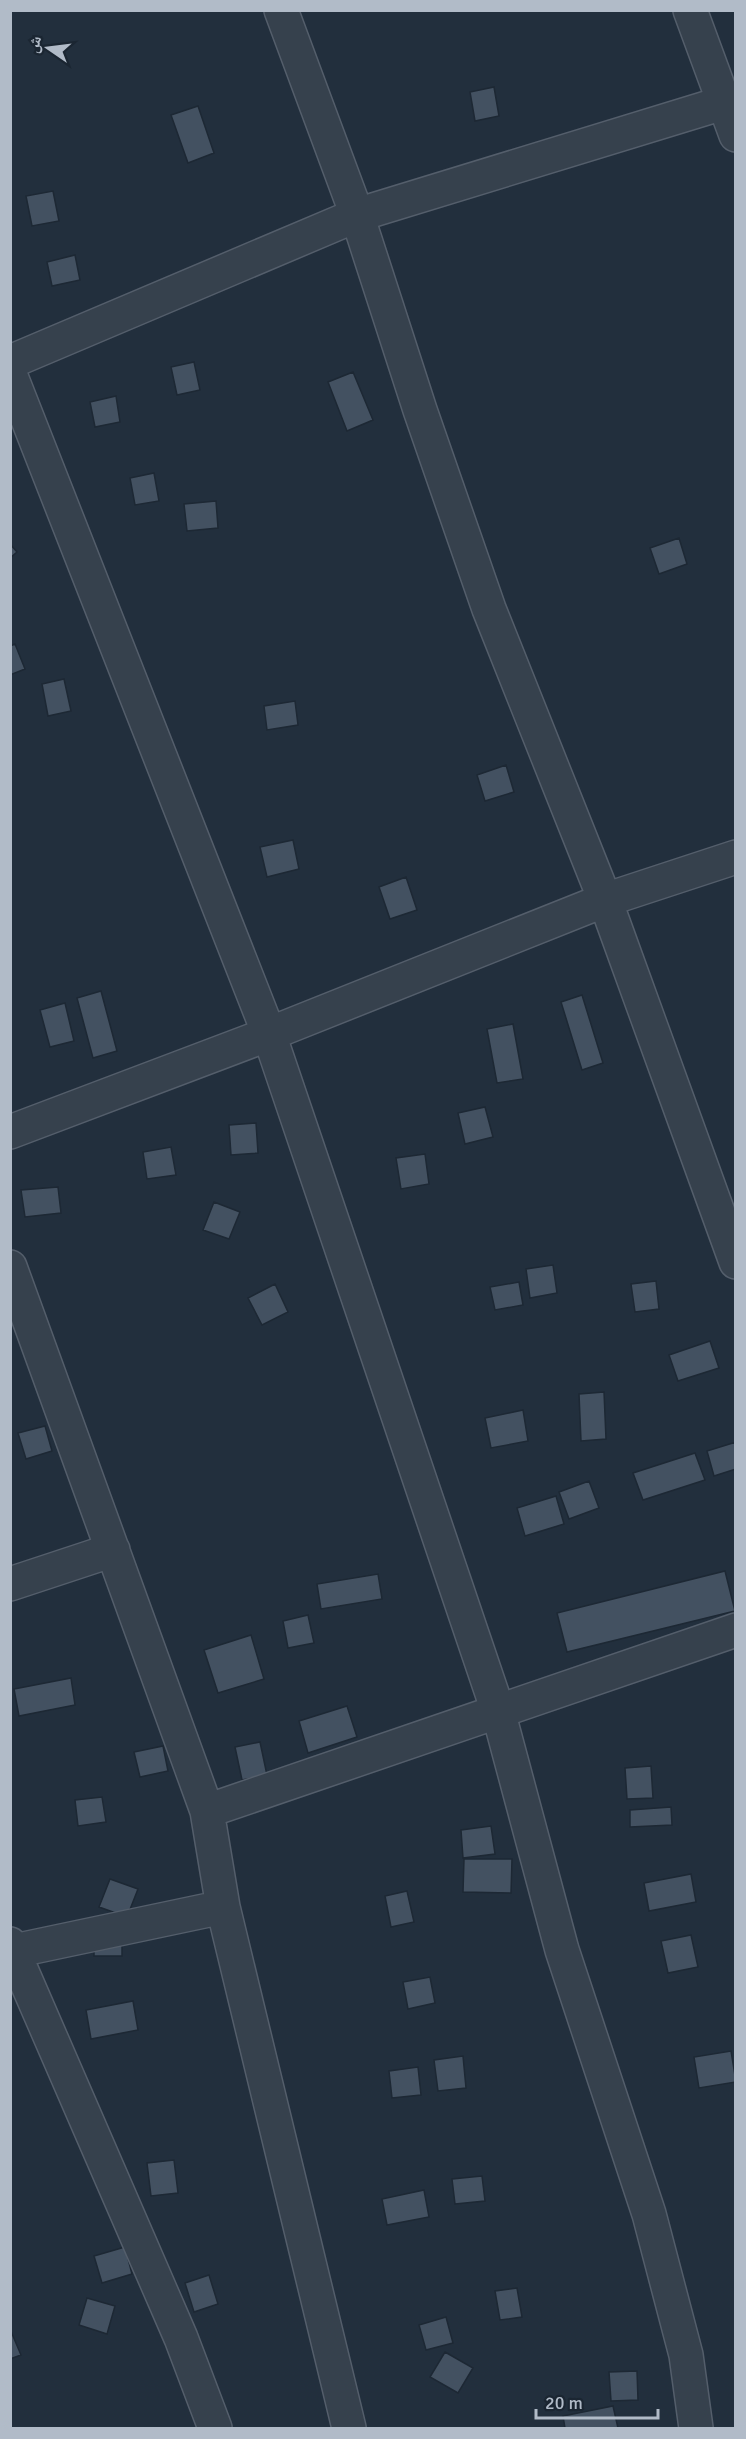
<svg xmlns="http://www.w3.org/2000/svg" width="746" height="2439" font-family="Signika,'Noto Naskh Arabic',sans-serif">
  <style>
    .building { fill: #435161; stroke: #1d2834; stroke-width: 1.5 }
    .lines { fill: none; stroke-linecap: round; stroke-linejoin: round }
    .minor-casing { stroke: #545e6b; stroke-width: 36 }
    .minor { stroke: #36414d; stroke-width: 33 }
  </style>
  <rect width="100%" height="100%" fill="#222f3d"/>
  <path class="building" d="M 494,87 L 499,116 L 475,121 L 470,92 Z
    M 198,106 L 214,153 L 188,163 L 171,115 Z
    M 53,191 L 59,221 L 32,226 L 26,196 Z
    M 75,255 L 80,280 L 52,286 L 47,262 Z
    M 194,362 L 200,390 L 177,395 L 171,367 Z
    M 353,372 L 373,420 L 347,431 L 328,382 Z
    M 116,396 L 120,422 L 95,427 L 90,402 Z
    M 154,473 L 159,501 L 135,505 L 130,478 Z
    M 216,501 L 218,528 L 187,531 L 184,504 Z
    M 679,538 L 687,564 L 659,574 L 650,548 Z
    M 10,544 L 17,552 L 10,558 Z
    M 15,644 L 25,669 L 10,675 L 10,646 Z
    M 64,679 L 71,711 L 48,716 L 42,684 Z
    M 295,701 L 298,725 L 267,730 L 264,706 Z
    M 506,765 L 514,792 L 485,801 L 477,775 Z
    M 293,840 L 299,869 L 267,877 L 260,847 Z
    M 406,877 L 417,910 L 390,919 L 379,887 Z
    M 101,991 L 117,1051 L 93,1058 L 77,998 Z
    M 582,995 L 603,1063 L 582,1070 L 561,1002 Z
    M 65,1003 L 74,1041 L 50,1047 L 40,1010 Z
    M 513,1024 L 523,1079 L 497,1083 L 487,1029 Z
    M 485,1107 L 493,1137 L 465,1144 L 458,1113 Z
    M 256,1123 L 258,1153 L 231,1155 L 229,1125 Z
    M 171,1147 L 176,1175 L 147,1179 L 143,1152 Z
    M 425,1154 L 429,1184 L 401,1189 L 396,1158 Z
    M 58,1187 L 61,1213 L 25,1217 L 21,1190 Z
    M 214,1202 L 240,1212 L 229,1239 L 203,1230 Z
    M 553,1265 L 557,1293 L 530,1298 L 526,1269 Z
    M 656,1281 L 659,1309 L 635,1312 L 631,1284 Z
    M 519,1282 L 523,1305 L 495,1310 L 490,1287 Z
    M 275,1284 L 288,1312 L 262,1325 L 248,1298 Z
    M 710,1341 L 719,1368 L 678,1381 L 669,1355 Z
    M 604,1392 L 606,1439 L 581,1441 L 579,1394 Z
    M 523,1410 L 528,1441 L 491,1448 L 485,1418 Z
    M 45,1426 L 52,1451 L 26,1459 L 18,1433 Z
    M 736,1442 L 736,1469 L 714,1476 L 707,1451 Z
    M 695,1453 L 705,1480 L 643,1500 L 633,1473 Z
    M 589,1481 L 599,1508 L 569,1519 L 559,1492 Z
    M 556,1496 L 564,1524 L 525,1536 L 517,1508 Z
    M 725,1571 L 735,1611 L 567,1652 L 557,1613 Z
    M 378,1574 L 382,1599 L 321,1609 L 317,1584 Z
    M 308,1615 L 314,1643 L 288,1648 L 283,1621 Z
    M 251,1635 L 264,1679 L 218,1693 L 204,1650 Z
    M 71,1678 L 75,1705 L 19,1716 L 14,1689 Z
    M 347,1706 L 357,1737 L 308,1753 L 299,1721 Z
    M 260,1742 L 267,1775 L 242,1780 L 235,1747 Z
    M 163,1746 L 168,1771 L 140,1777 L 134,1752 Z
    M 651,1766 L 653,1798 L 627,1799 L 625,1768 Z
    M 102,1797 L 106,1822 L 78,1826 L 75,1800 Z
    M 671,1807 L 672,1825 L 630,1827 L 630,1810 Z
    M 491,1826 L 495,1854 L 463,1858 L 461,1830 Z
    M 464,1859 L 512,1859 L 511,1893 L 463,1892 Z
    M 691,1874 L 696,1902 L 649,1911 L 644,1883 Z
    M 110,1879 L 138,1889 L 127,1917 L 99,1907 Z
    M 407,1891 L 414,1922 L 391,1927 L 385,1896 Z
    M 94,1931 L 122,1931 L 122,1956 L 94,1956 Z
    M 691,1935 L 698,1967 L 668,1973 L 661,1941 Z
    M 430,1977 L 435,2003 L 408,2009 L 403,1982 Z
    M 133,2001 L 138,2030 L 91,2039 L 86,2010 Z
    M 731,2051 L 736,2082 L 699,2088 L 694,2057 Z
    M 463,2056 L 466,2088 L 438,2091 L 434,2060 Z
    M 418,2067 L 421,2095 L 392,2098 L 389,2071 Z
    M 174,2160 L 178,2193 L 151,2196 L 147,2163 Z
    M 482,2176 L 485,2201 L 455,2204 L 452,2179 Z
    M 424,2190 L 429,2217 L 387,2225 L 382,2199 Z
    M 125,2247 L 132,2274 L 102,2283 L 94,2256 Z
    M 209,2275 L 218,2304 L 194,2312 L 185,2283 Z
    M 517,2288 L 522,2317 L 500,2320 L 495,2291 Z
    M 87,2298 L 115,2306 L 107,2334 L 79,2325 Z
    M 446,2317 L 453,2343 L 426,2350 L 419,2325 Z
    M 10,2329 L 21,2355 L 10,2359 Z
    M 445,2352 L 473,2368 L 458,2393 L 430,2377 Z
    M 637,2371 L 638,2400 L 611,2401 L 609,2372 Z
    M 613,2406 L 618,2428 L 565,2428 L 563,2416 Z"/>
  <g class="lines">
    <defs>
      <path id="minor" d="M 281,10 L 357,215 L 420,410 L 489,609 L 605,900 L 736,1262
        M 690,10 L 736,135
        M 10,362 L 357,215 L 736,99
        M 10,374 L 269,1034 L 498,1711 L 562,1950 L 649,2214 L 686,2355 L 696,2428
        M 10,1132 L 269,1034 L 605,900 L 736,857
        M 10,1267 L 207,1811 L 223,1907 L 349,2428
        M 10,1584 L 113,1550
        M 207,1811 L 736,1630
        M 10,1944 L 181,2338 L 215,2428
        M 14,1951 L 223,1907"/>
    </defs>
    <use href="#minor" class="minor-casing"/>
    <use href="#minor" class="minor"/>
  </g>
  <rect width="746" height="2439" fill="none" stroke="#b1bbc8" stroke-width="24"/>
  <g transform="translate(48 48) rotate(284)" stroke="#1b2632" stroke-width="4.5" paint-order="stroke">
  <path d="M0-4.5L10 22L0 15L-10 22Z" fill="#b1bbc8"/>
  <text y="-9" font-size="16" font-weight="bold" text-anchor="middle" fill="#b1bbc8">ش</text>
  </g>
  <path d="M536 2409v9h122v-9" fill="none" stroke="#b1bbc8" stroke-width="3"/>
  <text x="545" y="2409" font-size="18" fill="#b1bbc8" stroke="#1b2632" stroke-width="4.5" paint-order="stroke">20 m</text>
</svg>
